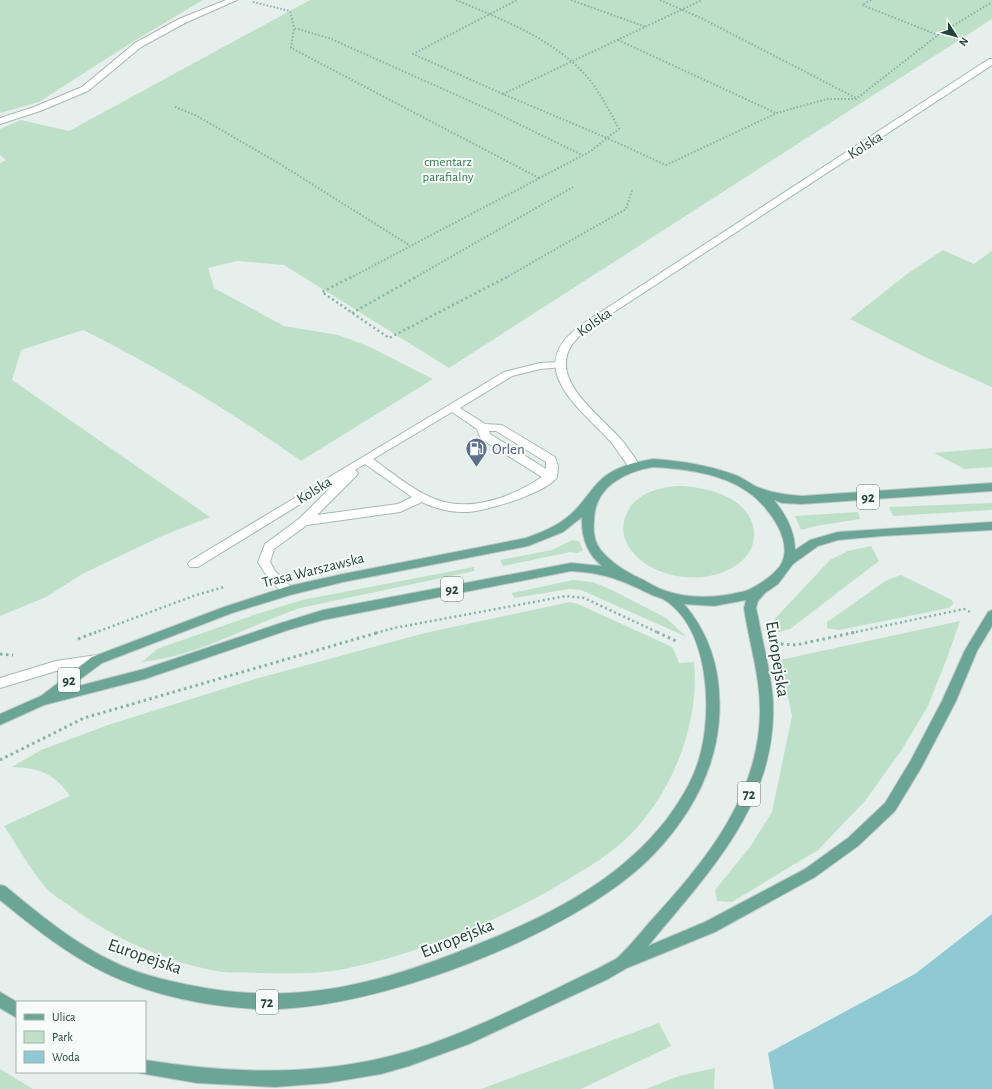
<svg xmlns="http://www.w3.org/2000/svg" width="992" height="1089" font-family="'Alegreya Sans',sans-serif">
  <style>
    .green { fill: #bfe0c8 }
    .water { fill: #8ec9d4 }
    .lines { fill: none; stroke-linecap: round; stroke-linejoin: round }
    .lane-casing { stroke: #a8b8b2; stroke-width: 2 }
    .secondary-casing { stroke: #a4bbb3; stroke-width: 2 }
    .primary-casing { stroke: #c2cac8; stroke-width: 2 }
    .path-far2 { stroke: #86b3a5; stroke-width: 2; stroke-dasharray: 1.5 2; stroke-linecap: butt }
    .path-far1 { stroke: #86b3a5; stroke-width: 2.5; stroke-dasharray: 2 3; stroke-linecap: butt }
    .path { stroke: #86b3a5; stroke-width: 3; stroke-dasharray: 2.5 3.5; stroke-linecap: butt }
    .lane { fill: #fff; fill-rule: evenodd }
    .secondary { fill: #fff; fill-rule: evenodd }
    .primary { fill: #6aa596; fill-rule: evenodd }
    .labels { text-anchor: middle; stroke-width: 4; stroke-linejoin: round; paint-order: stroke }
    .far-park-label { font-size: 13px; fill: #2d7a4b; stroke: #f7fbf9 }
    .shield { fill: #f7fbf9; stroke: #637a73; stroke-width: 1 }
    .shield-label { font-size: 14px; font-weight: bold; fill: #24423a }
    .street-label { font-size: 15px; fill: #24423a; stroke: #f7fbf9 }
    .service-label { font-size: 15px; fill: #4e5e75; stroke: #f7fbf9; text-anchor: start }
    .near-street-label { font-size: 18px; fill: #24423a; stroke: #f7fbf9 }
  </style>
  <rect width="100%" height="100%" fill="#e6efeb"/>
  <path class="green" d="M 0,0 L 203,0 L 134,41 L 39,102 L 0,113 Z
    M 310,0 L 992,0 L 992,19 L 449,368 L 284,265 L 237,261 L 208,268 L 214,288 L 284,326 L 338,335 L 368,346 L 433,379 L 301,461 C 232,412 159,368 83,330 L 21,350 L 12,380 L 210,517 L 162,536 L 84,573 L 46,597 L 0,616 L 0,163 L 6,160 L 0,155 L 0,129 L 21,120 L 69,131 Z
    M 943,250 L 974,264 L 992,251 L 992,387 L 929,359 L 850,319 L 907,274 Z
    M 992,448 L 992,467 L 965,469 L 934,453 Z
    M 677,486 C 706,486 756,498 754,537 C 753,552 743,562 730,569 C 700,585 652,578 631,550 C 614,528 627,501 650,492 C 659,488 668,487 677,486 Z
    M 992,503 L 992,510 L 893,516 L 889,507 Z
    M 858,512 L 860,519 L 816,526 L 801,530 L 795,516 Z
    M 572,540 L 579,541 L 583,550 L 578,553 L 570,552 L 503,566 L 500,560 L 552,550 Z
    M 871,546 L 879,561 L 790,629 L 771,634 L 768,626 L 830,560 L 848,551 Z
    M 474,567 L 474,571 L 300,608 C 247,626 199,656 142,662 L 157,649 L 257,614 L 302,600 Z
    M 901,575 L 952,600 L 953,604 L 949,608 L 839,630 L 827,628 L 827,622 L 887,580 Z
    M 573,580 L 593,582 L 614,591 L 666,618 L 687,637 L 581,590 L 570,589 L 514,598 L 512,593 Z
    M 570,602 L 578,604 L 670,646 L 673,648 L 679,663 L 694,662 C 700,722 673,792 630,835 C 612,853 589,867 567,880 C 501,920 425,952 349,968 C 319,975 290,973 259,973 C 247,972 235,973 223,972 C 168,963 114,939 70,906 C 63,901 54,896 48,890 C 31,871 18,847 4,826 L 70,796 C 54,773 39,768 12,767 L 41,750 L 111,724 L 255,679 L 425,633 Z
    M 960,621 L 947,658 L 928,706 L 901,751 L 865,801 L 818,850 L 732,902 L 717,901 L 715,890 L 750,847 L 772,812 L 792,716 L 780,660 Z
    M 659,1023 L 671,1046 L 581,1089 L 481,1089 Z
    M 715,1068 L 714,1089 L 646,1089 L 679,1076 Z
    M 0,1069 L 33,1089 L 0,1089 Z"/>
  <path class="water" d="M 992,914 L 992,1089 L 774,1089 L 768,1053 L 915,974 Z"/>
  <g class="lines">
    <defs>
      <path id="lane" d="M 226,0 L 237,0 L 185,23 L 141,47 L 88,91 L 40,111 L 0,124 L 0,118 L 34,107 L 82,87 L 135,43 L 179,19 Z
        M 559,362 L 564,365 L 563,367 L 540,369 L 512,376 L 460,408 L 485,424 L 502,425 L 555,457 L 558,466 L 557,477 C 547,493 482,513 463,512 C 449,512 434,508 422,502 L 400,512 L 307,525 L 274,549 L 270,562 L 275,571 L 295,591 L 293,594 C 280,598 264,572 258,562 L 265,544 L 300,518 L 336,482 L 198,567 L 190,567 L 188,564 L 190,561 L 504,372 L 540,363 ZM 452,412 L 477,429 L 481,439 L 542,477 C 512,497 470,513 435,499 C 412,490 393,473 373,459 ZM 489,431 L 496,431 L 546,462 L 546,469 L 490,434 ZM 365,464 L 412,497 L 398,504 L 317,515 L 356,476 L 358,473 L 355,470 Z
        M 97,655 L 102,657 L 103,660 L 102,663 L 56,671 L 0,688 L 0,678 L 56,661 Z"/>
      <path id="secondary" d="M 989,59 L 992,59 L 992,65 L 591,327 C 533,366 589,405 619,437 C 627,446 634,457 641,467 L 635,471 L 631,470 C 624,461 618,451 611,442 C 579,407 520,366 584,323 Z"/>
      <path id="primary" d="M 653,459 C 681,461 708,465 735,475 C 744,478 751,485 760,488 C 773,493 788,495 802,496 L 992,483 L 992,491 L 802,504 L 782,503 L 774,500 C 786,515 795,531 795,550 L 810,540 L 838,532 L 992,522 L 992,530 L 882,536 L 838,540 L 818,546 L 793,564 L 778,584 L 765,593 L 758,601 L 756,608 L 758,617 C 763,645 771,672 773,701 C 777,804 709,872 648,946 L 705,922 L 805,869 L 848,838 L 885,803 L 911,760 L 942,701 L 965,650 L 988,612 L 992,610 L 992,626 L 977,651 L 956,701 L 921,768 L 895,811 L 858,846 L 815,877 L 715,932 L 627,968 L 608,979 L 469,1044 L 409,1066 L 381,1074 L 327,1083 L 275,1087 L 197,1083 L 139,1073 L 139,1072 L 145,1072 L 145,1060 C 233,1074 322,1077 409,1051 C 474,1031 536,998 597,969 L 616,959 C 631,946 643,929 657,914 C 709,857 760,792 760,710 C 760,675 749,642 744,608 L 746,600 L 714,606 L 684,604 C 713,638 722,677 719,720 C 715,771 690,816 655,853 C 579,934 368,1014 257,1009 C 198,1006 136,992 85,962 C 54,944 27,922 0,900 L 0,885 L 5,886 C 40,915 75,944 116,963 C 139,974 164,980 189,985 C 299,1008 387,982 488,940 C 554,913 621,878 666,820 C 679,803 693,780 699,759 C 713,713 710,627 663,599 C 659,597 653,596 648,593 C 619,579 604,573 571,571 L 323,620 L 288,630 L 145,679 L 44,705 L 0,725 L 0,714 L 41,696 L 92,657 L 224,607 L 289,586 L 343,574 L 526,538 C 546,531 564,523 578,507 C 587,497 594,485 604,477 C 618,466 636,462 653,459 ZM 653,467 C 685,469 721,473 748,492 C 767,505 796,542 780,566 C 774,574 767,579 759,584 C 754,587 748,591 741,592 C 717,598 689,599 666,591 C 656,588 648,582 639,578 C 625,571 610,562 600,549 C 594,541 593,530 594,520 C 595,487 624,472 653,467 ZM 582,517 C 581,536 587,554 602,566 L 571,563 L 323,610 L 281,623 L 144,669 L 67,689 L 102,663 L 232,613 L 290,595 L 343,582 L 528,546 L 563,532 Z
        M 0,992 L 17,1002 L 17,1018 L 0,1008 Z"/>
    </defs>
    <use href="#lane" class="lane-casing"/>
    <use href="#secondary" class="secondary-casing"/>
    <use href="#primary" class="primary-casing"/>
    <path class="path-far2" d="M 456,0 C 503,20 555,39 589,79 C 601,94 610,112 619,129 L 607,138 L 666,165 L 777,113 L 827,99 L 856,99 L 938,35 L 992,2
      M 571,0 L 646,27
      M 660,0 L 703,19 L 856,98
      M 871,0 L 862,5 L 938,35
      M 253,2 L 290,11 L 294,28
      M 618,40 L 776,113
      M 503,94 L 413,54 L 517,0
      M 175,107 L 195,115 L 280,164 L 409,245
      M 539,178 L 291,48 L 294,28 L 329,38 L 490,110 L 582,155
      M 350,278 L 591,151 L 607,138 L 503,94 L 702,0
      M 414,278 L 573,187
      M 505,278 L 626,209 L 632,190"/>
    <path class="path-far1" d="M 351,277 L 322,292 L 389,338 L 507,277
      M 352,313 L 416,277
      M 94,633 L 196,595 L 224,587
      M 376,633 L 394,628 L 566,596 L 584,598 L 659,633
      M 851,633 L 964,609 L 970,612"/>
    <path class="path" d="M 657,632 L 676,641
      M 78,639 L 96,632
      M 781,644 L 796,645 L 856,632
      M 0,654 L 13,655
      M 0,760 L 84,718 L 380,632"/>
    <use href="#lane" class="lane"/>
    <use href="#secondary" class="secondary"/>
    <use href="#primary" class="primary"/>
  </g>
  <defs>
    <symbol id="fuel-pin" viewBox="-11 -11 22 30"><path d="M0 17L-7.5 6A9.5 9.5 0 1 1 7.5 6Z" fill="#5c6f8a" stroke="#f7fbf9"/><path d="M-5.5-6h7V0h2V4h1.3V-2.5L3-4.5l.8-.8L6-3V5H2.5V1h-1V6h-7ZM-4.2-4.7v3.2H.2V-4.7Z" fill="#fff"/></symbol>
  </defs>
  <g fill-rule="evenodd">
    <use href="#fuel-pin" x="464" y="436" width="25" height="34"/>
  </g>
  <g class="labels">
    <g class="far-park-label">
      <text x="448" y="166">cmentarz<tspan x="448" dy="15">parafialny</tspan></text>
    </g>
    <g class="shield">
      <rect x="857" y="485" width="22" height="24" rx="3"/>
      <rect x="441" y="577" width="22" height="24" rx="3"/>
      <rect x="58" y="668" width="22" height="24" rx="3"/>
      <rect x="738" y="782" width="22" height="24" rx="3"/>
      <rect x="256" y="990" width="22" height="24" rx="3"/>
    </g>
    <g class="shield-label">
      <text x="868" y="502">92</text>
      <text x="452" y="594">92</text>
      <text x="69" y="685">92</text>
      <text x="749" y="799">72</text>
      <text x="267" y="1007">72</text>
    </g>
    <g class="street-label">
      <text transform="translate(865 145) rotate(-33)" y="5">Kolska</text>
      <text transform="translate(594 322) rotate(-35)" y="5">Kolska</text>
      <text transform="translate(314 490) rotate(-32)" y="5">Kolska</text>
      <text transform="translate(313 570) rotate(-14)" y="5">Trasa Warszawska</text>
    </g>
    <g class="service-label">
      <text x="492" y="454">Orlen</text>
    </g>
    <g class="near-street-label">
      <text transform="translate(778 659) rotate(81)" y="6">Europejska</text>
      <text transform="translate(457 938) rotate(-22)" y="6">Europejska</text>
      <text transform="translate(145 956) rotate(19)" y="6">Europejska</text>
    </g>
  </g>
  <rect x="16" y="1001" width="130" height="72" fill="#f7fbf9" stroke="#a3b1ad"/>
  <rect x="24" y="1014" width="20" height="6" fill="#6aa596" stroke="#a3b1ad"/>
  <text x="52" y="1021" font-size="12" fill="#24423a">Ulica</text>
  <rect x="24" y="1031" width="20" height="12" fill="#bfe0c8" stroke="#a3b1ad"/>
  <text x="52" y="1041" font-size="12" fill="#24423a">Park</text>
  <rect x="24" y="1051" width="20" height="12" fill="#8ec9d4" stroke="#a3b1ad"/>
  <text x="52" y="1061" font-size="12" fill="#24423a">Woda</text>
  <g transform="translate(956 36) rotate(126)" stroke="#f7fbf9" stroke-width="3" paint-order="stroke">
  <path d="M0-3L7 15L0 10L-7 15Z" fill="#24423a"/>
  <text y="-6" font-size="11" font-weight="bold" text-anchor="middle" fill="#24423a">N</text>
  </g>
</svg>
